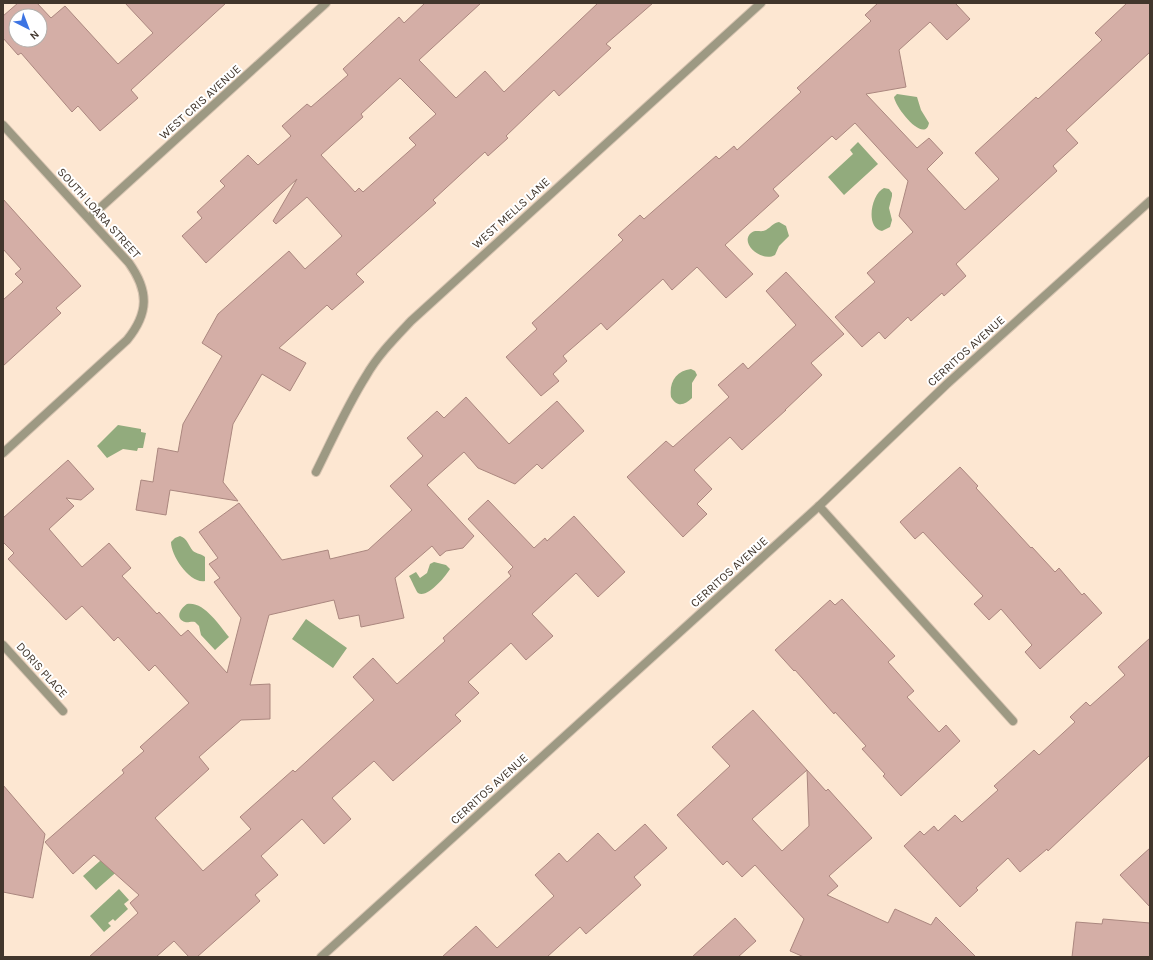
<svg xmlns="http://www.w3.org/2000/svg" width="1153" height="960" font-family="Karla,sans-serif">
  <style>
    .water { fill: #92ab7d }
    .building { fill: #d4aea6; stroke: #ab877f; fill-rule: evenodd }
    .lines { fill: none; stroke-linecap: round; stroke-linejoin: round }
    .service-casing { stroke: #d7c4b1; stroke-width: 10 }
    .minor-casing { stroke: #d7c4b1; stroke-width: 10 }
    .tertiary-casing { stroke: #d7c4b1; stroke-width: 10 }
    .service { stroke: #9d9983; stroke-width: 8 }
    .minor { stroke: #9d9983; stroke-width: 8 }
    .tertiary { stroke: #9d9983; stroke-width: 8 }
    .labels { text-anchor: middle; stroke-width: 4; stroke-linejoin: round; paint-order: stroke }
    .street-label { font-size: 12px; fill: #41362c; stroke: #fff }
  </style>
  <rect width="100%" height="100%" fill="#fde7d2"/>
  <path class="water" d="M 897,94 L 917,97 L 921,110 L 929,123 C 925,144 896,109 894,97 Z
    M 858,142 L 878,164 L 844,195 L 828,177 L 853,154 L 850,150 Z
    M 884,188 L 889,189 L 892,193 L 892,196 L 889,208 L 892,220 L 890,227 L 882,231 C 865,228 871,194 884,188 Z
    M 779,222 L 786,226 L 789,236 L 779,246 L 775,255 C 762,263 739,243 751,233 C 756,229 761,233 766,230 C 771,227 773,223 779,222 Z
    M 691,369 L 695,371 L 697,375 L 692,383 L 692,398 C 685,405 677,408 671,397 C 669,382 676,371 691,369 Z
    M 118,425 L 141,429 L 141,432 L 146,433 L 143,448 L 138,448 L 137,451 L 123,449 L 107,458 L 97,446 Z
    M 180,536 C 188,539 188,545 193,551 C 197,554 202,554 205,557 L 205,581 C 190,584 171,556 171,542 L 175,538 Z
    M 434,562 L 446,565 L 450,569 C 446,576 427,599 418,593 C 416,591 412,581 409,576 L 416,572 L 420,578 L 427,573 L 430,564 Z
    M 187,604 C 204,601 219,625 229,637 L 215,650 L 201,635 L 199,626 L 195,622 C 191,621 188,623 185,622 C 174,618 181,608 187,604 Z
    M 306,619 L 347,648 L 333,668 L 292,639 Z
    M 117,846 L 130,860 L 96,890 L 83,876 Z
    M 119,889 L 129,900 L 124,904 L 128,909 L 115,921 L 113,919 L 108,923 L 111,926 L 104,932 L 90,916 Z"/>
  <path class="building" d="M 18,3 L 37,3 L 51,18 L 65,6 L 118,64 L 153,33 L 125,3 L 226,3 L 131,90 L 138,98 L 100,131 L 78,106 L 72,112 L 21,53 L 18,55 L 3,38 L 3,16 ZM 16,16 L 40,16 L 40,40 L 16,40 Z
    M 425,3 L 481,3 L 419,60 L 456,98 L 485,71 L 504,92 L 598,3 L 653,3 L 606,44 L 611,48 L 559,96 L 554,90 L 506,136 L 508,138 L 488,156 L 485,152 L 433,200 L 436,203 L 356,274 L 364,282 L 332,310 L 327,305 L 279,348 L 306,363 L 290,391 L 262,374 L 233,424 L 223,482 L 238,501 L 170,490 L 166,515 L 136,510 L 141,480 L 153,482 L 158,448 L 178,452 L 183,424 L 222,356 L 202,343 L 218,314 L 289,251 L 305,269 L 342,236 L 307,197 L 276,224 L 273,221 L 297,179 L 206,263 L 182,236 L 202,218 L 197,212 L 225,186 L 220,181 L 248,155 L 258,165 L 291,136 L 282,126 L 307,104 L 311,107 L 348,75 L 343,69 L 399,17 L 404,23 ZM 400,78 L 436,114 L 409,138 L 416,145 L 363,192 L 359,188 L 355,192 L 321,155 L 363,117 L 361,114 Z
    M 878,3 L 955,3 L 970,19 L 947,40 L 930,22 L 899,50 L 906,87 L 866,94 L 917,148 L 929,138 L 943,153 L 927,169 L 965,210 L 999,179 L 975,153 L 1036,97 L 1038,99 L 1102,40 L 1095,33 L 1127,3 L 1150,3 L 1150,52 L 1066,130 L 1078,143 L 1053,166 L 1057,171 L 956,264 L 966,276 L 944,296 L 942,293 L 911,321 L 908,317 L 885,339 L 879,332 L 862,347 L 835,317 L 875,282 L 867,273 L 913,232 L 899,216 L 908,181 L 855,123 L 836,140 L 832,136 L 773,189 L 779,196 L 725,245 L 753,274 L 726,298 L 697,267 L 672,290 L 663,279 L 607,330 L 601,323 L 563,356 L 567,361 L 553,374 L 559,381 L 541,396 L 506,357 L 537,329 L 532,323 L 623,240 L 618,235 L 640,215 L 644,219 L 716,156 L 719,159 L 734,146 L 737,150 L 801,92 L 797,88 L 871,21 L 865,15 Z
    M 3,199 L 81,286 L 56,308 L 61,313 L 3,366 L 3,300 L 23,282 L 15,274 L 21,269 L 3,249 Z
    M 786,272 L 844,334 L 811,363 L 822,375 L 785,410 L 786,410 L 742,450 L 730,437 L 694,470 L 712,489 L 697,504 L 707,514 L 683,537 L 627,477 L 666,441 L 673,447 L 729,397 L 718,385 L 743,363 L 748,369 L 796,325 L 766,291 Z
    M 466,397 L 509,444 L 557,401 L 584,431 L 542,469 L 537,464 L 515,484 L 478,468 L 464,452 L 427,485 L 474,536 L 463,548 L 446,551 L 440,556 L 432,546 L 395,578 L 404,618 L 361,627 L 359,615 L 339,619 L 334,600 L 269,615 L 250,685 L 270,684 L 270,719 L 241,720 L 199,757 L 209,769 L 155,818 L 173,838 L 203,871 L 251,829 L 240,817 L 293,770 L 295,772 L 374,700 L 353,677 L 373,658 L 397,684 L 445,641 L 443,638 L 511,576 L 508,572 L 513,567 L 468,519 L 488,500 L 534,548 L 545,538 L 547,541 L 574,516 L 625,572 L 598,597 L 576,573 L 532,614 L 553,636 L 526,660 L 511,643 L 468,682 L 479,693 L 455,715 L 461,721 L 393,781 L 374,761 L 332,798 L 351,819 L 324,844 L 302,819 L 261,856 L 278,875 L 255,895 L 260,901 L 197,957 L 189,957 L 174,941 L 156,957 L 89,957 L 138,913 L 130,903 L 139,895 L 94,855 L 73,874 L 45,842 L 124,773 L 122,770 L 144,751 L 140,747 L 189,703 L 155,665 L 149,671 L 118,637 L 114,641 L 82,606 L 66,620 L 8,559 L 14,553 L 3,542 L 3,518 L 68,460 L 94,489 L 81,500 L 66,498 L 74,506 L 49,529 L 82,567 L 109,543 L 131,568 L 122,576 L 157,614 L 159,612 L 181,636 L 188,630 L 227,673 L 241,618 L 214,582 L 220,578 L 209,564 L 218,558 L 199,532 L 239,503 L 282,560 L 328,550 L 330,559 L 368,550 L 412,510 L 390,486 L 423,456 L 407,438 L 437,411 L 444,418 Z
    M 960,467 L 978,486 L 976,488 L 1031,548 L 1032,547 L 1055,572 L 1059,568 L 1082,595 L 1084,593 L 1102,613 L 1040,669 L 1025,652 L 1032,645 L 1001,609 L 989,620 L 974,604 L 983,596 L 949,560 L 923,532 L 915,539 L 900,522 Z
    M 842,599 L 895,656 L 888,662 L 914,691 L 907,697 L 939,732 L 946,725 L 960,741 L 901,796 L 883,776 L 885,774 L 862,749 L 866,746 L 835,712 L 834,714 L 795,670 L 794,671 L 775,650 L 830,600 L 835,605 Z
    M 1150,638 L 1150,755 L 1048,851 L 1047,849 L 1020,872 L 1008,858 L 976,888 L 978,890 L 960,907 L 904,846 L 920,831 L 924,835 L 934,826 L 938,831 L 955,815 L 962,822 L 998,790 L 994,786 L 1034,750 L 1039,755 L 1075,722 L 1070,717 L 1086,702 L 1090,706 L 1125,675 L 1118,667 Z
    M 753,710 L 807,770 L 752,819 L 782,851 L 809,826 L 807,770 L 826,791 L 828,789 L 872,838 L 829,876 L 838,886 L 827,895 L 888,923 L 895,909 L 931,925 L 936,917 L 976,957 L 804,957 L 790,951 L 804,919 L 755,865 L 742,877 L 727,861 L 723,865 L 677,815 L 730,766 L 712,747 Z
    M 3,785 L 45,834 L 33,898 L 3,892 Z
    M 645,824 L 667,848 L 634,877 L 641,885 L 586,934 L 580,927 L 547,957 L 442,957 L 476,926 L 497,948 L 554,896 L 535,875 L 559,853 L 567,862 L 598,833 L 615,851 Z
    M 1150,848 L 1150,907 L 1120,875 Z
    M 735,918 L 756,941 L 738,957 L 692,957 Z
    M 1103,919 L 1150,923 L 1150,957 L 1072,957 L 1076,922 L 1102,924 Z"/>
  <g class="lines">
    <defs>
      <path id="service" d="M 819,506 L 1013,721"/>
      <path id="minor" d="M 3,125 L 129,263 C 149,291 149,313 127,340 L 3,453
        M 89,218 L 326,3
        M 316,472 C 332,440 347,406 366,376 C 378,355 395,338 411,321 L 761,3
        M 3,645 L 63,711"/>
      <path id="tertiary" d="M 321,957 L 819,506 L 948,383 L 1150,201"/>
    </defs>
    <use href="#service" class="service-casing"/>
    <use href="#minor" class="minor-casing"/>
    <use href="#tertiary" class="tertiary-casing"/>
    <use href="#service" class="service"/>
    <use href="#minor" class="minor"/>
    <use href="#tertiary" class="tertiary"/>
  </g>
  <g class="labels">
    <g class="street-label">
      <text transform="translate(200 102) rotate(-42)" y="4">WEST CRIS AVENUE</text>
      <text transform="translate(99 213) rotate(48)" y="4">SOUTH LOARA STREET</text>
      <text transform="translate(511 213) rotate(-42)" y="4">WEST MELLS LANE</text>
      <text transform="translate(966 351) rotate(-42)" y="4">CERRITOS AVENUE</text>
      <text transform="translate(729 572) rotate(-42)" y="4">CERRITOS AVENUE</text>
      <text transform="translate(42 670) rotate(48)" y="4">DORIS PLACE</text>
      <text transform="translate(489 789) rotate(-42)" y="4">CERRITOS AVENUE</text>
    </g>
  </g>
  <rect width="1153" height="960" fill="none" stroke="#41362c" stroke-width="8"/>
  <g transform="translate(28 28) rotate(138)"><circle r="19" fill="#ffffff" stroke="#b3afab"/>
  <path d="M0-3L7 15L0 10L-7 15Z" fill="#3c74e3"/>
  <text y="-6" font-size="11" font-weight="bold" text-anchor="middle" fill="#41362c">N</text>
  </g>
</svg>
